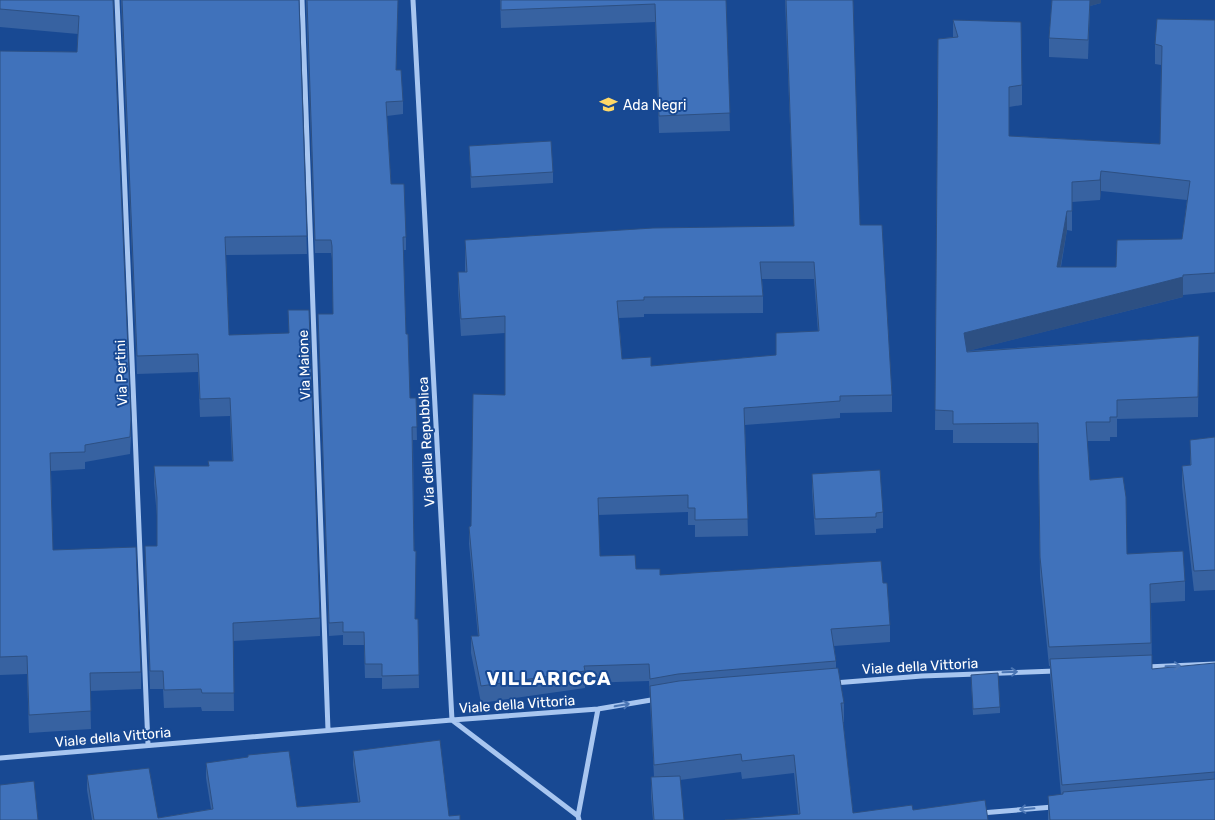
<svg xmlns="http://www.w3.org/2000/svg" width="1215" height="820" font-family="Rubik,sans-serif">
  <style>
    .lines { fill: none; stroke-linecap: round; stroke-linejoin: round }
    .minor { stroke: #a8c6f0; stroke-width: 5 }
    .wall { fill: #3762a1; fill-rule: evenodd }
    .shaded-wall { fill: #2d5083 }
    .building { fill: #4072bb; stroke: #2d5083; fill-rule: evenodd }
    .oneway { stroke: #4a75b4 }
    .labels { text-anchor: middle; stroke-width: 4; stroke-linejoin: round; paint-order: stroke }
    .poi-label { font-size: 14px; fill: #fff; stroke: #184993; text-anchor: start }
    .street-label { font-size: 14px; fill: #fff; stroke: #184993 }
    .district-label { font-size: 19px; font-weight: bold; letter-spacing: 1px; fill: #fff; stroke: #184993 }
  </style>
  <rect width="100%" height="100%" fill="#184993"/>
  <g class="lines">
    <path class="minor" d="M 117,0 L 148,745
      M 302,0 L 328,730
      M 413,0 L 452,720 L 578,816 L 579,820
      M 1146,667 L 1215,664
      M 834,683 L 922,676 L 1055,671
      M 0,758 L 452,720 L 598,709 L 657,699
      M 981,813 L 1053,807
      M 578,816 L 598,709"/>
  </g>
  <path class="wall" d="M 0,0 L 113,0 L 131,437 L 130,454 L 85,462 L 85,469 L 51,471 L 53,550 L 141,672 L 141,689 L 90,691 L 91,729 L 29,733 L 27,674 L 0,675 L 0,51 L 77,52 L 78,34 L 0,27 Z
    M 121,0 L 299,0 L 307,254 L 226,255 L 229,335 L 320,618 L 320,636 L 233,641 L 234,711 L 202,711 L 201,707 L 164,708 L 163,689 L 150,689 L 145,564 L 145,546 L 157,546 L 157,516 L 154,484 L 154,466 L 208,466 L 232,461 L 230,416 L 200,417 L 198,372 L 137,374 Z
    M 306,0 L 398,0 L 396,70 L 403,101 L 403,114 L 387,116 L 391,184 L 406,237 L 406,250 L 403,250 L 406,334 L 410,398 L 416,398 L 417,440 L 413,440 L 415,619 L 418,619 L 419,688 L 382,689 L 382,678 L 365,678 L 364,645 L 343,645 L 343,635 L 329,636 L 318,314 L 333,314 L 332,259 L 331,253 L 315,253 Z
    M 500,0 L 726,0 L 730,131 L 659,133 L 655,22 L 501,28 Z
    M 785,0 L 853,0 L 860,225 L 892,395 L 892,412 L 840,413 L 840,418 L 745,425 L 748,536 L 695,537 L 695,525 L 688,525 L 688,512 L 598,515 L 600,556 L 636,569 L 660,575 L 883,583 L 890,625 L 890,642 L 834,646 L 836,661 L 836,669 L 844,703 L 844,722 L 843,722 L 853,813 L 913,810 L 988,820 L 798,814 L 794,773 L 742,779 L 741,772 L 680,780 L 684,820 L 653,820 L 651,796 L 651,777 L 654,777 L 649,681 L 585,683 L 585,688 L 481,703 L 471,653 L 471,636 L 478,636 L 469,544 L 469,527 L 471,526 L 505,395 L 505,333 L 461,336 L 458,289 L 458,272 L 465,272 L 465,240 L 794,226 ZM 762,279 L 814,279 L 818,332 L 776,355 L 651,366 L 622,359 L 619,318 L 644,317 L 644,314 L 763,313 L 763,296 Z
    M 1052,0 L 1101,3 L 1090,6 L 1088,59 L 1049,57 L 1049,38 Z
    M 953,20 L 1022,85 L 1022,105 L 1009,107 L 1009,136 L 1160,144 L 1161,65 L 1155,64 L 1155,44 L 1215,20 L 1215,292 L 1183,295 L 1183,297 L 967,351 L 1199,336 L 1198,417 L 1117,419 L 1117,437 L 1110,437 L 1110,441 L 1087,441 L 1090,480 L 1127,554 L 1185,581 L 1185,601 L 1151,603 L 1152,669 L 1214,723 L 1215,820 L 1048,820 L 1048,796 L 1061,795 L 1050,675 L 1050,666 L 1049,666 L 1040,577 L 1038,443 L 953,443 L 953,430 L 935,430 L 938,39 L 953,37 ZM 1101,191 L 1187,200 L 1182,239 L 1116,267 L 1061,267 L 1067,230 L 1072,231 L 1072,202 L 1100,200 Z
    M 469,146 L 553,172 L 553,183 L 471,188 Z
    M 1215,437 L 1215,590 L 1194,591 L 1182,486 L 1182,466 L 1190,465 L 1190,440 Z
    M 812,474 L 883,512 L 883,528 L 876,529 L 876,533 L 815,535 L 812,490 Z
    M 971,681 L 1000,707 L 1000,713 L 973,715 Z
    M 353,751 L 449,816 L 460,820 L 92,820 L 87,790 L 87,775 L 158,818 L 211,809 L 206,778 L 206,763 L 297,807 L 358,802 L 353,765 Z"/>
  <path class="shaded-wall" d="M 1090,0 L 1101,0 L 1101,3 L 1090,6 L 1088,59 Z
    M 1101,171 L 1101,191 L 1100,200 L 1100,180 Z
    M 1067,211 L 1067,230 L 1057,286 L 1057,267 Z
    M 1183,277 L 1183,297 L 964,352 L 964,333 Z"/>
  <path class="building" d="M 0,0 L 113,0 L 131,419 L 130,437 L 85,445 L 85,452 L 50,453 L 53,550 L 136,547 L 141,672 L 90,673 L 91,711 L 29,715 L 27,656 L 0,657 L 0,51 L 77,52 L 79,16 L 0,9 Z
    M 122,0 L 299,0 L 307,236 L 225,237 L 229,335 L 289,333 L 288,310 L 309,310 L 320,618 L 233,623 L 234,693 L 202,693 L 201,689 L 164,690 L 163,671 L 150,671 L 145,546 L 157,546 L 157,498 L 154,466 L 209,466 L 208,461 L 233,461 L 230,398 L 200,399 L 198,354 L 137,356 Z
    M 307,0 L 398,0 L 396,70 L 401,70 L 403,101 L 386,102 L 391,184 L 404,184 L 406,237 L 403,237 L 406,334 L 408,334 L 410,398 L 416,398 L 417,427 L 412,427 L 414,551 L 416,551 L 415,619 L 418,619 L 419,675 L 382,676 L 382,664 L 365,664 L 364,632 L 343,632 L 343,622 L 329,623 L 318,314 L 333,314 L 332,246 L 331,240 L 315,240 Z
    M 501,0 L 726,0 L 730,113 L 659,116 L 655,4 L 501,10 Z
    M 786,0 L 853,0 L 860,225 L 882,225 L 892,395 L 840,396 L 840,401 L 744,408 L 748,519 L 695,520 L 695,508 L 688,508 L 688,495 L 598,498 L 600,556 L 635,555 L 636,569 L 660,569 L 660,575 L 881,561 L 883,583 L 887,583 L 890,625 L 831,629 L 836,661 L 678,674 L 650,679 L 649,664 L 584,666 L 585,671 L 481,686 L 471,636 L 479,636 L 469,527 L 471,526 L 473,394 L 505,395 L 505,316 L 461,319 L 458,272 L 467,272 L 465,240 L 653,228 L 794,226 ZM 760,262 L 814,262 L 819,331 L 776,333 L 776,355 L 651,366 L 651,357 L 622,359 L 617,301 L 644,300 L 644,297 L 763,296 Z
    M 1052,0 L 1090,0 L 1088,40 L 1049,38 Z
    M 1157,19 L 1215,20 L 1215,273 L 1183,275 L 1183,277 L 964,333 L 967,352 L 1199,336 L 1198,397 L 1117,400 L 1117,417 L 1110,417 L 1110,422 L 1086,422 L 1090,480 L 1123,477 L 1126,497 L 1127,554 L 1183,551 L 1185,581 L 1150,584 L 1151,643 L 1049,647 L 1040,557 L 1038,423 L 953,424 L 953,411 L 935,410 L 938,39 L 958,37 L 953,20 L 1021,22 L 1022,85 L 1009,87 L 1009,136 L 1160,144 L 1162,46 L 1155,44 ZM 1101,171 L 1190,181 L 1182,239 L 1117,240 L 1116,267 L 1057,267 L 1067,211 L 1072,211 L 1072,182 L 1100,180 Z
    M 551,141 L 553,172 L 471,177 L 469,146 Z
    M 1215,437 L 1215,570 L 1194,571 L 1182,466 L 1191,465 L 1190,440 Z
    M 880,470 L 883,512 L 876,513 L 876,517 L 815,519 L 812,474 Z
    M 1152,655 L 1152,669 L 1215,663 L 1215,772 L 1062,785 L 1050,659 Z
    M 838,668 L 844,703 L 841,703 L 853,813 L 912,805 L 913,810 L 985,800 L 988,820 L 725,820 L 800,814 L 794,755 L 742,761 L 741,754 L 654,765 L 650,686 L 679,681 Z
    M 998,673 L 1000,707 L 973,709 L 971,675 Z
    M 440,740 L 449,816 L 460,815 L 460,820 L 94,820 L 87,775 L 149,768 L 158,818 L 213,809 L 206,763 L 248,757 L 248,755 L 289,751 L 297,807 L 360,802 L 353,751 Z
    M 680,776 L 684,820 L 654,820 L 651,777 Z
    M 1215,779 L 1215,820 L 1050,820 L 1048,796 L 1063,794 L 1063,792 Z
    M 34,781 L 38,820 L 0,820 L 0,785 Z"/>
  <defs><path id="oneway-shaft" d="M-6 0H5M1.5-3L5.5 0L1.5 3" fill="none" stroke-width="1.6" stroke-linecap="round" stroke-linejoin="round" transform="scale(1.25)"/></defs>
  <g class="oneway">
    <use href="#oneway-shaft" transform="translate(1173 666) rotate(-2)"/>
    <use href="#oneway-shaft" transform="translate(1010 672) rotate(-2)"/>
    <use href="#oneway-shaft" transform="translate(622 705) rotate(-10)"/>
    <use href="#oneway-shaft" transform="translate(1027 809) rotate(175)"/>
  </g>
  <defs>
    <symbol id="school-bare" viewBox="-9 -9 18 18"><path d="M0-5L7-2L0 1L-7-2ZM-4 1L0 2.5L4 1V4Q0 6-4 4Z" fill="#ffd867" stroke="#184993" stroke-width="2.5" paint-order="stroke"/></symbol>
  </defs>
  <g fill-rule="evenodd">
    <use href="#school-bare" x="596" y="92" width="25" height="25"/>
  </g>
  <g class="labels">
    <g class="poi-label">
      <text x="623" y="110">Ada Negri</text>
    </g>
    <g class="street-label">
      <text transform="translate(304 365) rotate(-92)" y="5">Via Maione</text>
      <text transform="translate(121 373) rotate(-92)" y="5">Via Pertini</text>
      <text transform="translate(426 442) rotate(-93)" y="5">Via della Repubblica</text>
      <text transform="translate(920 666) rotate(-3)" y="5">Viale della Vittoria</text>
      <text transform="translate(517 704) rotate(-4)" y="5">Viale della Vittoria</text>
      <text transform="translate(113 737) rotate(-5)" y="5">Viale della Vittoria</text>
    </g>
    <g class="district-label">
      <text x="549" y="685">VILLARICCA</text>
    </g>
  </g>
</svg>
